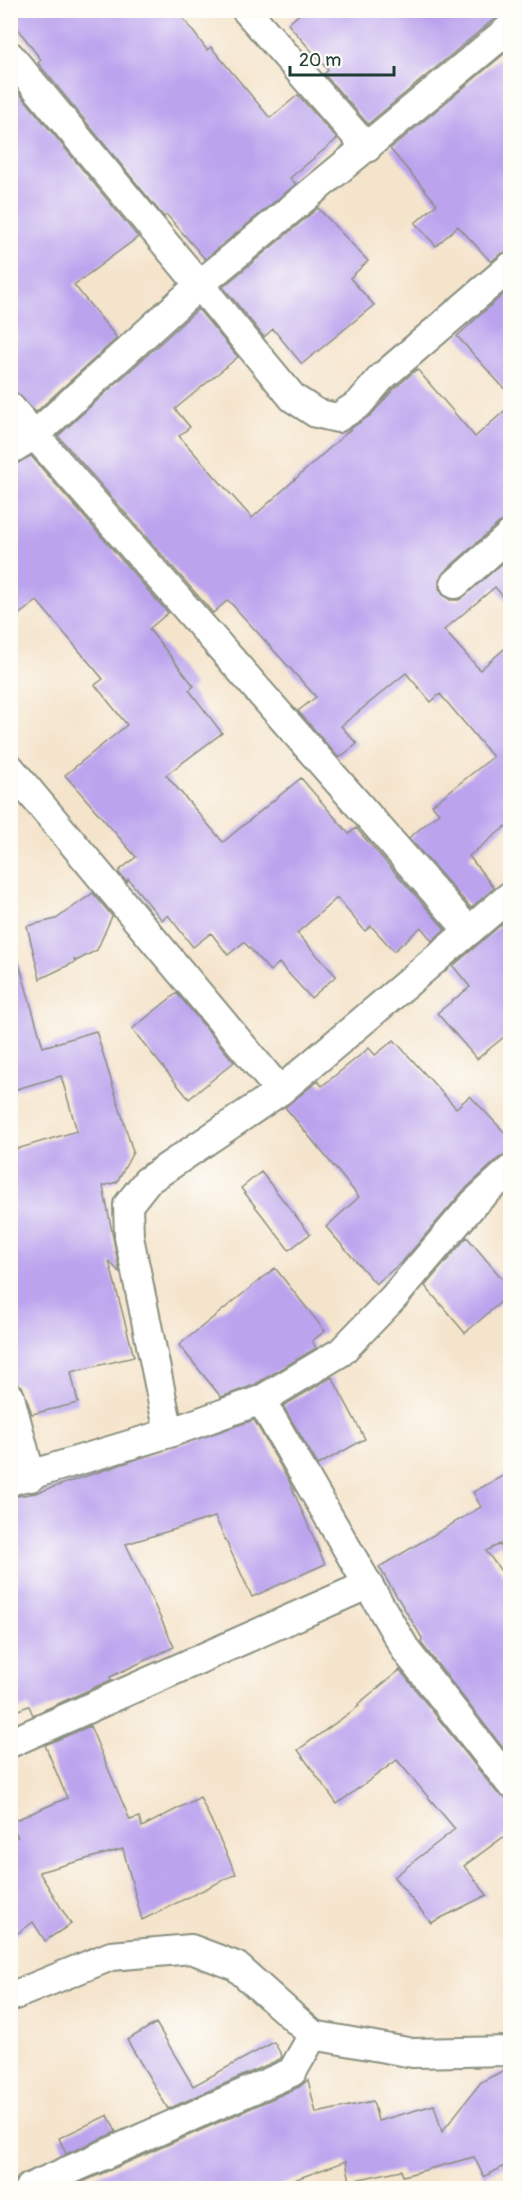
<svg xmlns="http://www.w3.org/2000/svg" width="521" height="2199" font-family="Pangolin,sans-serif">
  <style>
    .building { fill: #bba3ee }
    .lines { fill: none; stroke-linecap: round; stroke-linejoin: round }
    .street-casing { stroke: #8a9080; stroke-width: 32 }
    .street { stroke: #fff; stroke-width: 28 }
  </style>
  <rect width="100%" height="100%" fill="#fdfcf7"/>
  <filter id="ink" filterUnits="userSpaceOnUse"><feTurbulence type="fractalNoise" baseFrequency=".0167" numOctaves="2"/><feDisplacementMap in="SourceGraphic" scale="12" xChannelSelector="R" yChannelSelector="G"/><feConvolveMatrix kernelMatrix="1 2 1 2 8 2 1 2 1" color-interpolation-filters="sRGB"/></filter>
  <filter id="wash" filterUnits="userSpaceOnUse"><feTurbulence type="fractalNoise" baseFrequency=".008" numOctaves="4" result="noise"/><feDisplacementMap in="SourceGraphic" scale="24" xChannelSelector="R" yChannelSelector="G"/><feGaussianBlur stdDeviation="1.35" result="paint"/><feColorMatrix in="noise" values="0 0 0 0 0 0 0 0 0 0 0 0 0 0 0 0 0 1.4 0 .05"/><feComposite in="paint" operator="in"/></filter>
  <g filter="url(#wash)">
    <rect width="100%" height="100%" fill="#f5e4cc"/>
    <g id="blocks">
      <path class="building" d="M 10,10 L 177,10 L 207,50 L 211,47 L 270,118 L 298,95 L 337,139 L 290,178 L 296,184 L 205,259 L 167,215 L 164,217 L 38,63 L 41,60 L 10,18 Z
        M 304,10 L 510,10 L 510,12 L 499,15 L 368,124 L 324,74 L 328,70 L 288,24 Z
        M 510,49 L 510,251 L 500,254 L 491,262 L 458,226 L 436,246 L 415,223 L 437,204 L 390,149 Z
        M 12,84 L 138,237 L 74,285 L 117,338 L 36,412 L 10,388 Z
        M 318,208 L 368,261 L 350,278 L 374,305 L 302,364 L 273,329 L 264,337 L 223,287 Z
        M 510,288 L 510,395 L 457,336 Z
        M 198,309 L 238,357 L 175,409 L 190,427 L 179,436 L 252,518 L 353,427 L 371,415 L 393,390 L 417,369 L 475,437 L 510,406 L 510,519 L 499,523 L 444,572 L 439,579 L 439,588 L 443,595 L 450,600 L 459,600 L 510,557 L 510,605 L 495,587 L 444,630 L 480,670 L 510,644 L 510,823 L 469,856 L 494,888 L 471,908 L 409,838 L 439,813 L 432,805 L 493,757 L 440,694 L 431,702 L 406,673 L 341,726 L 357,744 L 339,758 L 298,711 L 316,697 L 228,600 L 213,613 L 58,436 Z
        M 31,456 L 168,613 L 149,629 L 194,686 L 189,690 L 222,733 L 166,775 L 223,842 L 301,778 L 349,834 L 356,828 L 445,929 L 432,941 L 421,927 L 394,951 L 371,926 L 365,931 L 337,898 L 297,933 L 336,976 L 311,998 L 279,963 L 270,971 L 244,942 L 228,955 L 211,933 L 193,947 L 168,915 L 162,920 L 128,879 L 127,882 L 119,873 L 120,870 L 136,857 L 65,775 L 127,725 L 95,685 L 103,679 L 37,601 L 10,621 L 10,466 Z
        M 93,893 L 112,916 L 97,950 L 76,961 L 74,959 L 75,962 L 40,979 L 27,926 L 56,919 Z
        M 510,917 L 510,1032 L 477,1059 L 437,1013 L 470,987 L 453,966 Z
        M 18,960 L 43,1047 L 96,1031 L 133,1152 L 117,1182 L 103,1186 L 120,1273 L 109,1261 L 134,1357 L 71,1372 L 78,1403 L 32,1414 L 22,1386 L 10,1381 L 10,1151 L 77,1131 L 61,1076 L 10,1091 L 10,961 Z
        M 177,993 L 234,1062 L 189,1099 L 132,1029 Z
        M 394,1040 L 456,1108 L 470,1096 L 510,1138 L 510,1154 L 499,1158 L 463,1191 L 403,1261 L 376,1284 L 326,1227 L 359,1197 L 285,1107 L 318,1081 L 322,1086 L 369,1048 L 375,1055 Z
        M 261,1172 L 310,1234 L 289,1250 L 241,1188 Z
        M 467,1237 L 510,1288 L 510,1294 L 465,1333 L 425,1286 Z
        M 275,1268 L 325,1331 L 312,1341 L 316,1348 L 254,1385 L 221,1397 L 179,1345 Z
        M 332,1377 L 365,1439 L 318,1465 L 283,1406 Z
        M 254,1420 L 289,1481 L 325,1564 L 252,1597 L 215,1517 L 126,1544 L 174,1647 L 110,1677 L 111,1680 L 33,1715 L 29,1706 L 10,1713 L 10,1497 L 36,1493 Z
        M 510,1472 L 510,1565 L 500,1544 L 486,1551 L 510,1583 L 510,1757 L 421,1643 L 422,1638 L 379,1567 L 481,1507 L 473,1492 Z
        M 400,1670 L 497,1793 L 510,1799 L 510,1832 L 464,1866 L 487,1895 L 431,1923 L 394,1877 L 455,1829 L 397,1760 L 337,1804 L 298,1750 L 359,1706 L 358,1704 Z
        M 90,1726 L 130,1820 L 139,1817 L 142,1827 L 200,1797 L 236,1874 L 142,1920 L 123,1849 L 39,1872 L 71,1924 L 45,1941 L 33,1922 L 10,1939 L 10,1827 L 18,1838 L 11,1822 L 67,1798 L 45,1745 Z
        M 156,2023 L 193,2086 L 274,2042 L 282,2056 L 280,2059 L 168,2109 L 127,2040 Z
        M 510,2067 L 510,2163 L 484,2177 L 474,2157 L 403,2176 L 401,2170 L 350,2181 L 346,2161 L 272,2188 L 69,2188 L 299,2087 L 308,2080 L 316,2113 L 373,2101 L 378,2121 L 434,2105 L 442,2132 L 481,2082 Z
        M 108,2115 L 116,2132 L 66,2154 L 59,2138 Z"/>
    </g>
  </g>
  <g filter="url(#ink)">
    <use href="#blocks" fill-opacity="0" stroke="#8a9080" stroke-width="1.5"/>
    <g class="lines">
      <defs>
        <path id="street" d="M 246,10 L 367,148
          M 10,56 L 293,398 L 316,413 L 337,418 L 359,404 L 381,378 L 510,267
          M 10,407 L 469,931
          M 10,450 L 36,434 L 198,286 L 510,28
          M 455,584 L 510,535
          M 10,768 L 280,1091
          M 10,1397 L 31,1477
          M 261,1400 L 341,1352 L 393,1298 L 474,1203 L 510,1170
          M 169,1433 L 129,1237 L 128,1205 L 147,1181 L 280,1091 L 510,896
          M 10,1481 L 169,1433 L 261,1400 L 407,1652 L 510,1783
          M 10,1743 L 367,1585
          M 10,1997 L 111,1956 L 191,1949 L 236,1966 L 313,2035 L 413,2053 L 510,2051
          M 29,2188 L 292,2072 L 313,2035"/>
      </defs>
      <use href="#street" class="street-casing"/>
      <use href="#street" class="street"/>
    </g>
  </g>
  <rect width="521" height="2199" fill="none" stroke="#fdfcf7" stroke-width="36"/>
  <path d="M290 66v9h104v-9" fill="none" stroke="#1f3d34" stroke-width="3"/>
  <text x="299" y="66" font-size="18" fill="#1f3d34" stroke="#fdfcf7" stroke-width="4.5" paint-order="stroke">20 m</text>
</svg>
